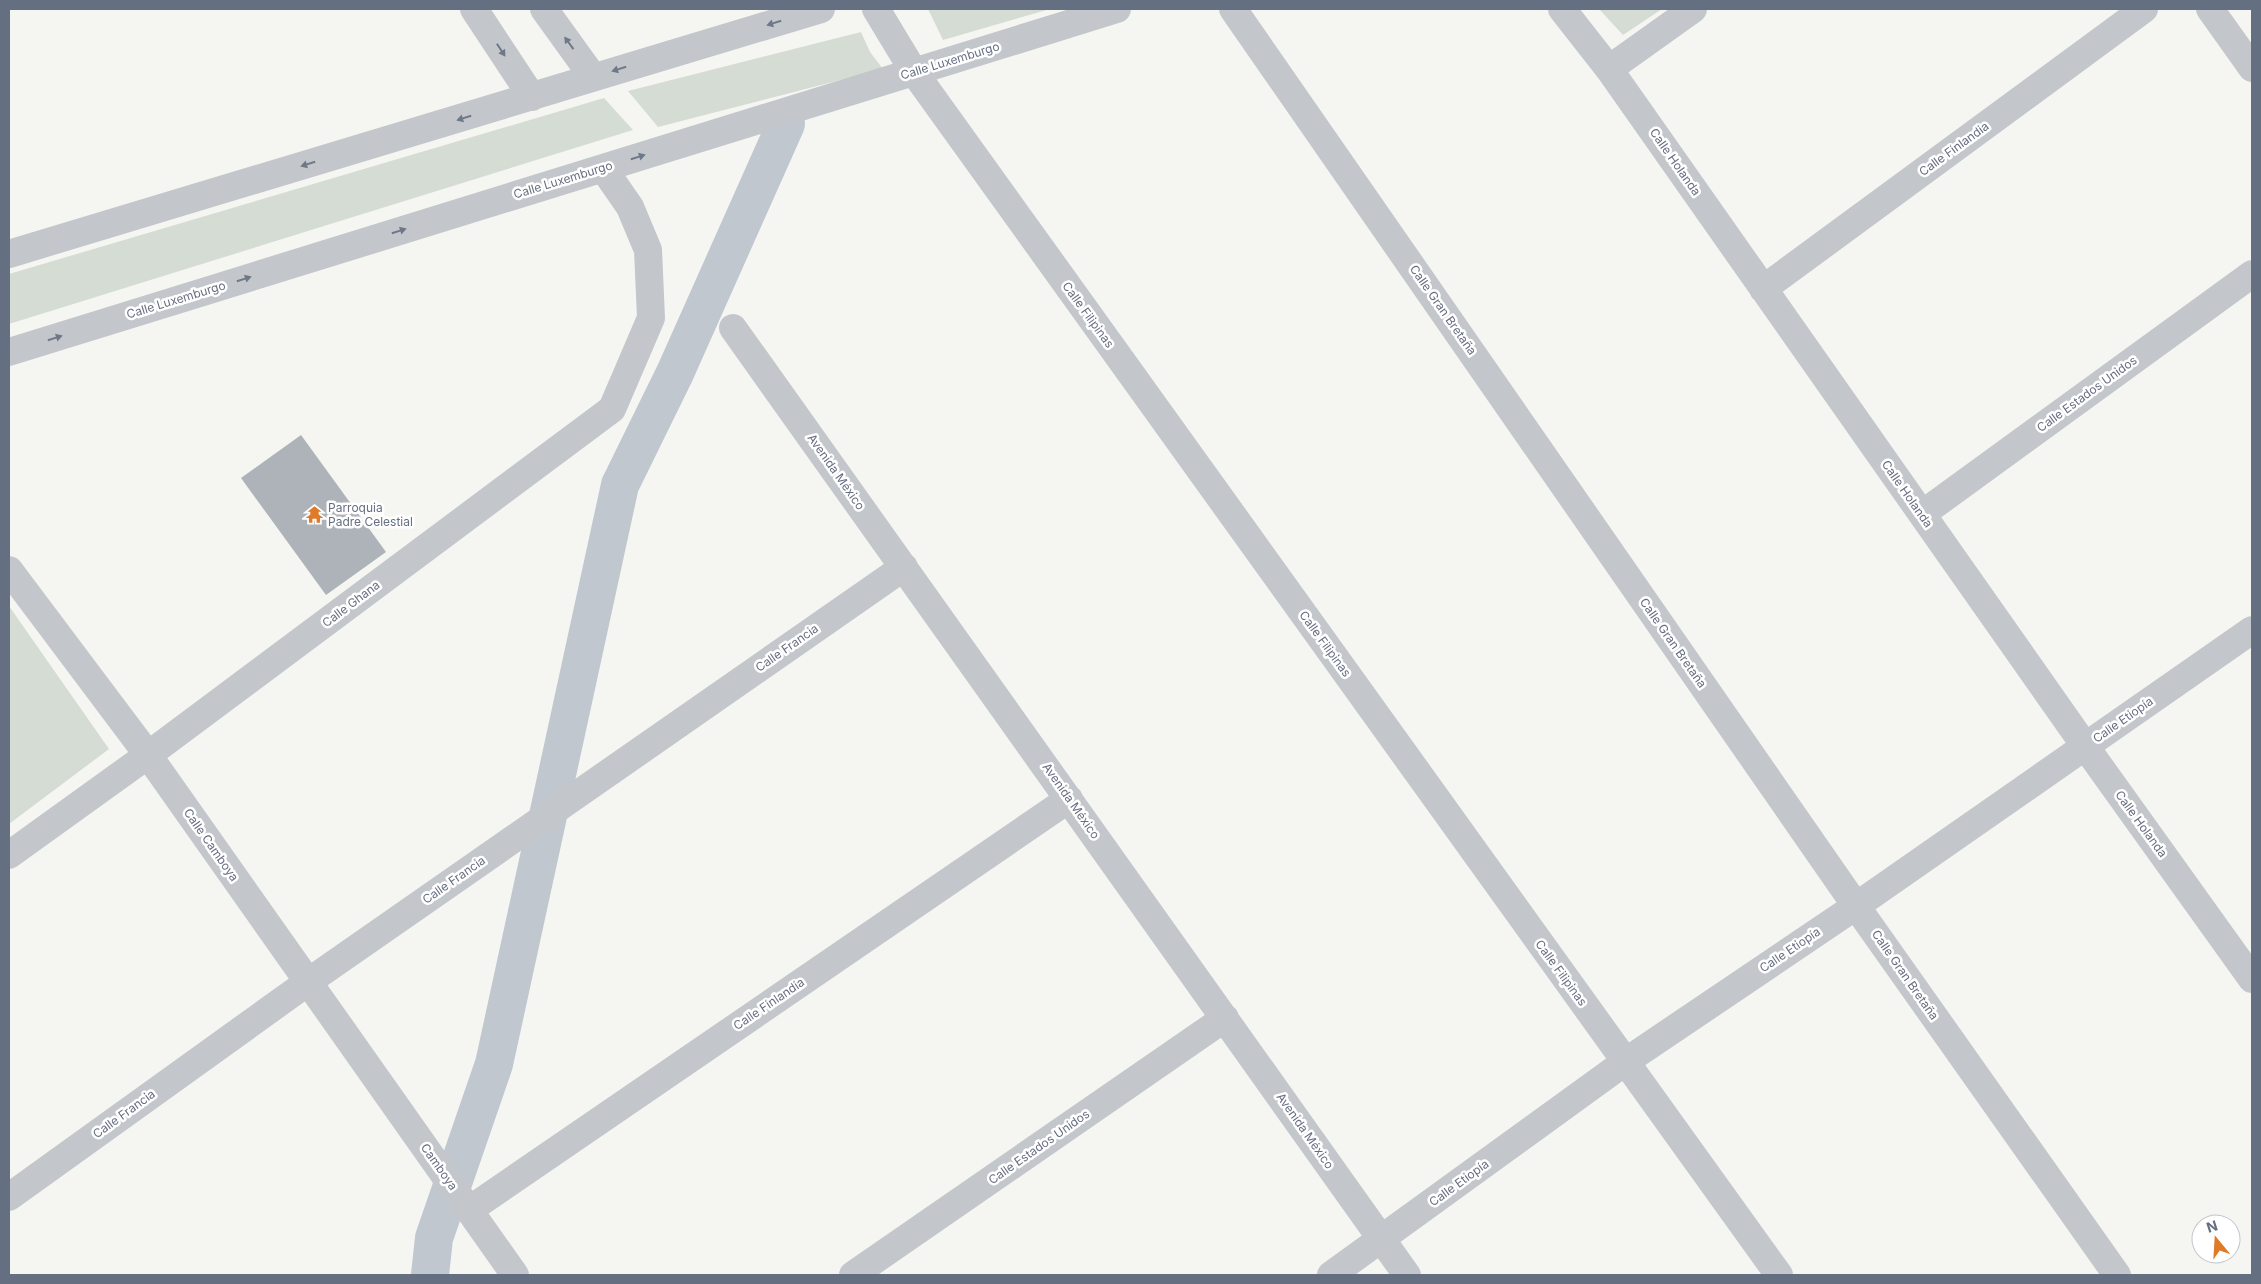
<svg xmlns="http://www.w3.org/2000/svg" width="2261" height="1284" font-family="Inter,sans-serif">
  <style>
    .green { fill: #d5dcd3 }
    .lines { fill: none; stroke-linecap: round; stroke-linejoin: round }
    .canal { stroke: #c0c7ce; stroke-width: 38 }
    .building { fill: #aeb3ba }
    .minor { stroke: #c3c6ca; stroke-width: 28 }
    .oneway { fill: #6e7889 }
    .labels { text-anchor: middle; stroke-width: 5; stroke-linejoin: round; paint-order: stroke }
    .street-label { font-size: 12px; fill: #656f82; stroke: #fff }
    .poi-label { font-size: 12px; fill: #656f82; stroke: #fff; text-anchor: start }
  </style>
  <rect width="100%" height="100%" fill="#f5f6f2"/>
  <path class="green" d="M 928,9 L 1050,9 L 943,40 Z
    M 1599,9 L 1662,9 L 1623,35 Z
    M 861,32 L 870,52 L 883,69 L 658,127 L 628,91 Z
    M 604,98 L 633,130 L 9,324 L 9,274 Z
    M 9,606 L 109,749 L 9,824 Z"/>
  <g class="lines">
    <path class="canal" d="M 430,1275 L 434,1238 L 494,1064 L 620,485 L 675,373 L 786,124"/>
  </g>
  <path class="building" d="M 301,435 L 386,552 L 326,595 L 241,478 Z"/>
  <g class="lines">
    <path class="minor" d="M 474,9 L 532,97
      M 544,9 L 593,77
      M 876,9 L 914,72 L 1779,1275
      M 1233,9 L 1856,906 L 2117,1275
      M 1562,9 L 1609,69 L 2085,746 L 2252,979
      M 2210,9 L 2252,68
      M 1609,69 L 1693,9
      M 9,254 L 821,9
      M 1763,289 L 2144,9
      M 733,328 L 1407,1275
      M 9,352 L 1117,9
      M 1922,514 L 2252,274
      M 9,570 L 148,755 L 515,1275
      M 9,855 L 148,755 L 612,409 L 651,318 L 648,250 L 630,207 L 603,168
      M 9,1197 L 308,982 L 904,567
      M 469,1210 L 1069,799
      M 853,1275 L 1225,1018
      M 1331,1275 L 1625,1062 L 1856,906 L 2252,630"/>
  </g>
  <defs><path id="oneway-solid" d="M-6-.8H1V-3.2L6.5 0L1 3.2V.8H-6Z" transform="scale(1.25)"/></defs>
  <g class="oneway">
    <use href="#oneway-solid" transform="translate(774 23) rotate(163)"/>
    <use href="#oneway-solid" transform="translate(569 43) rotate(-126)"/>
    <use href="#oneway-solid" transform="translate(501 50) rotate(57)"/>
    <use href="#oneway-solid" transform="translate(619 69) rotate(163)"/>
    <use href="#oneway-solid" transform="translate(464 118) rotate(163)"/>
    <use href="#oneway-solid" transform="translate(638 157) rotate(-17)"/>
    <use href="#oneway-solid" transform="translate(308 164) rotate(163)"/>
    <use href="#oneway-solid" transform="translate(399 231) rotate(-17)"/>
    <use href="#oneway-solid" transform="translate(244 279) rotate(-17)"/>
    <use href="#oneway-solid" transform="translate(55 338) rotate(-17)"/>
  </g>
  <defs>
    <symbol id="temple-bare" viewBox="-9 -9 18 18"><path d="M0-6L5-2H3V0L6.5 2.5H4V6H1.5V3h-3V6H-4V2.5H-6.5L-3 0V-2H-5Z" fill="#df7b28" stroke="#fff" stroke-width="2.5" paint-order="stroke"/></symbol>
  </defs>
  <g fill-rule="evenodd">
    <use href="#temple-bare" x="302" y="502" width="25" height="25"/>
  </g>
  <g class="labels">
    <g class="street-label">
      <text transform="translate(950 61) rotate(-17)" y="4">Calle Luxemburgo</text>
      <text transform="translate(1954 149) rotate(-36)" y="4">Calle Finlandia</text>
      <text transform="translate(1675 162) rotate(55)" y="4">Calle Holanda</text>
      <text transform="translate(563 180) rotate(-17)" y="4">Calle Luxemburgo</text>
      <text transform="translate(176 300) rotate(-17)" y="4">Calle Luxemburgo</text>
      <text transform="translate(1443 310) rotate(55)" y="4">Calle Gran Bretaña</text>
      <text transform="translate(1088 315) rotate(54)" y="4">Calle Filipinas</text>
      <text transform="translate(2087 394) rotate(-36)" y="4">Calle Estados Unidos</text>
      <text transform="translate(836 472) rotate(55)" y="4">Avenida México</text>
      <text transform="translate(1907 494) rotate(55)" y="4">Calle Holanda</text>
      <text transform="translate(351 604) rotate(-37)" y="4">Calle Ghana</text>
      <text transform="translate(1673 643) rotate(55)" y="4">Calle Gran Bretaña</text>
      <text transform="translate(1325 644) rotate(54)" y="4">Calle Filipinas</text>
      <text transform="translate(787 648) rotate(-35)" y="4">Calle Francia</text>
      <text transform="translate(2123 720) rotate(-35)" y="4">Calle Etiopía</text>
      <text transform="translate(1071 801) rotate(55)" y="4">Avenida México</text>
      <text transform="translate(2141 824) rotate(54)" y="4">Calle Holanda</text>
      <text transform="translate(211 845) rotate(55)" y="4">Calle Camboya</text>
      <text transform="translate(454 880) rotate(-35)" y="4">Calle Francia</text>
      <text transform="translate(1790 950) rotate(-34)" y="4">Calle Etiopía</text>
      <text transform="translate(1561 973) rotate(54)" y="4">Calle Filipinas</text>
      <text transform="translate(1905 975) rotate(55)" y="4">Calle Gran Bretaña</text>
      <text transform="translate(769 1004) rotate(-34)" y="4">Calle Finlandia</text>
      <text transform="translate(124 1114) rotate(-36)" y="4">Calle Francia</text>
      <text transform="translate(1305 1131) rotate(55)" y="4">Avenida México</text>
      <text transform="translate(1039 1147) rotate(-35)" y="4">Calle Estados Unidos</text>
      <text transform="translate(439 1167) rotate(55)" y="4">Camboya</text>
      <text transform="translate(1459 1183) rotate(-36)" y="4">Calle Etiopía</text>
    </g>
    <g class="poi-label">
      <text x="328" y="512">Parroquia<tspan x="328" dy="14">Padre Celestial</tspan></text>
    </g>
  </g>
  <rect width="2261" height="1284" fill="none" stroke="#656f82" stroke-width="20"/>
  <g transform="translate(2216 1239) rotate(342)"><circle r="24" fill="#ffffff" stroke="#c1c5cd"/>
  <path d="M0-4L9 19L0 12L-9 19Z" fill="#df7b28"/>
  <text y="-8" font-size="14" font-weight="bold" text-anchor="middle" fill="#656f82">N</text>
  </g>
</svg>
